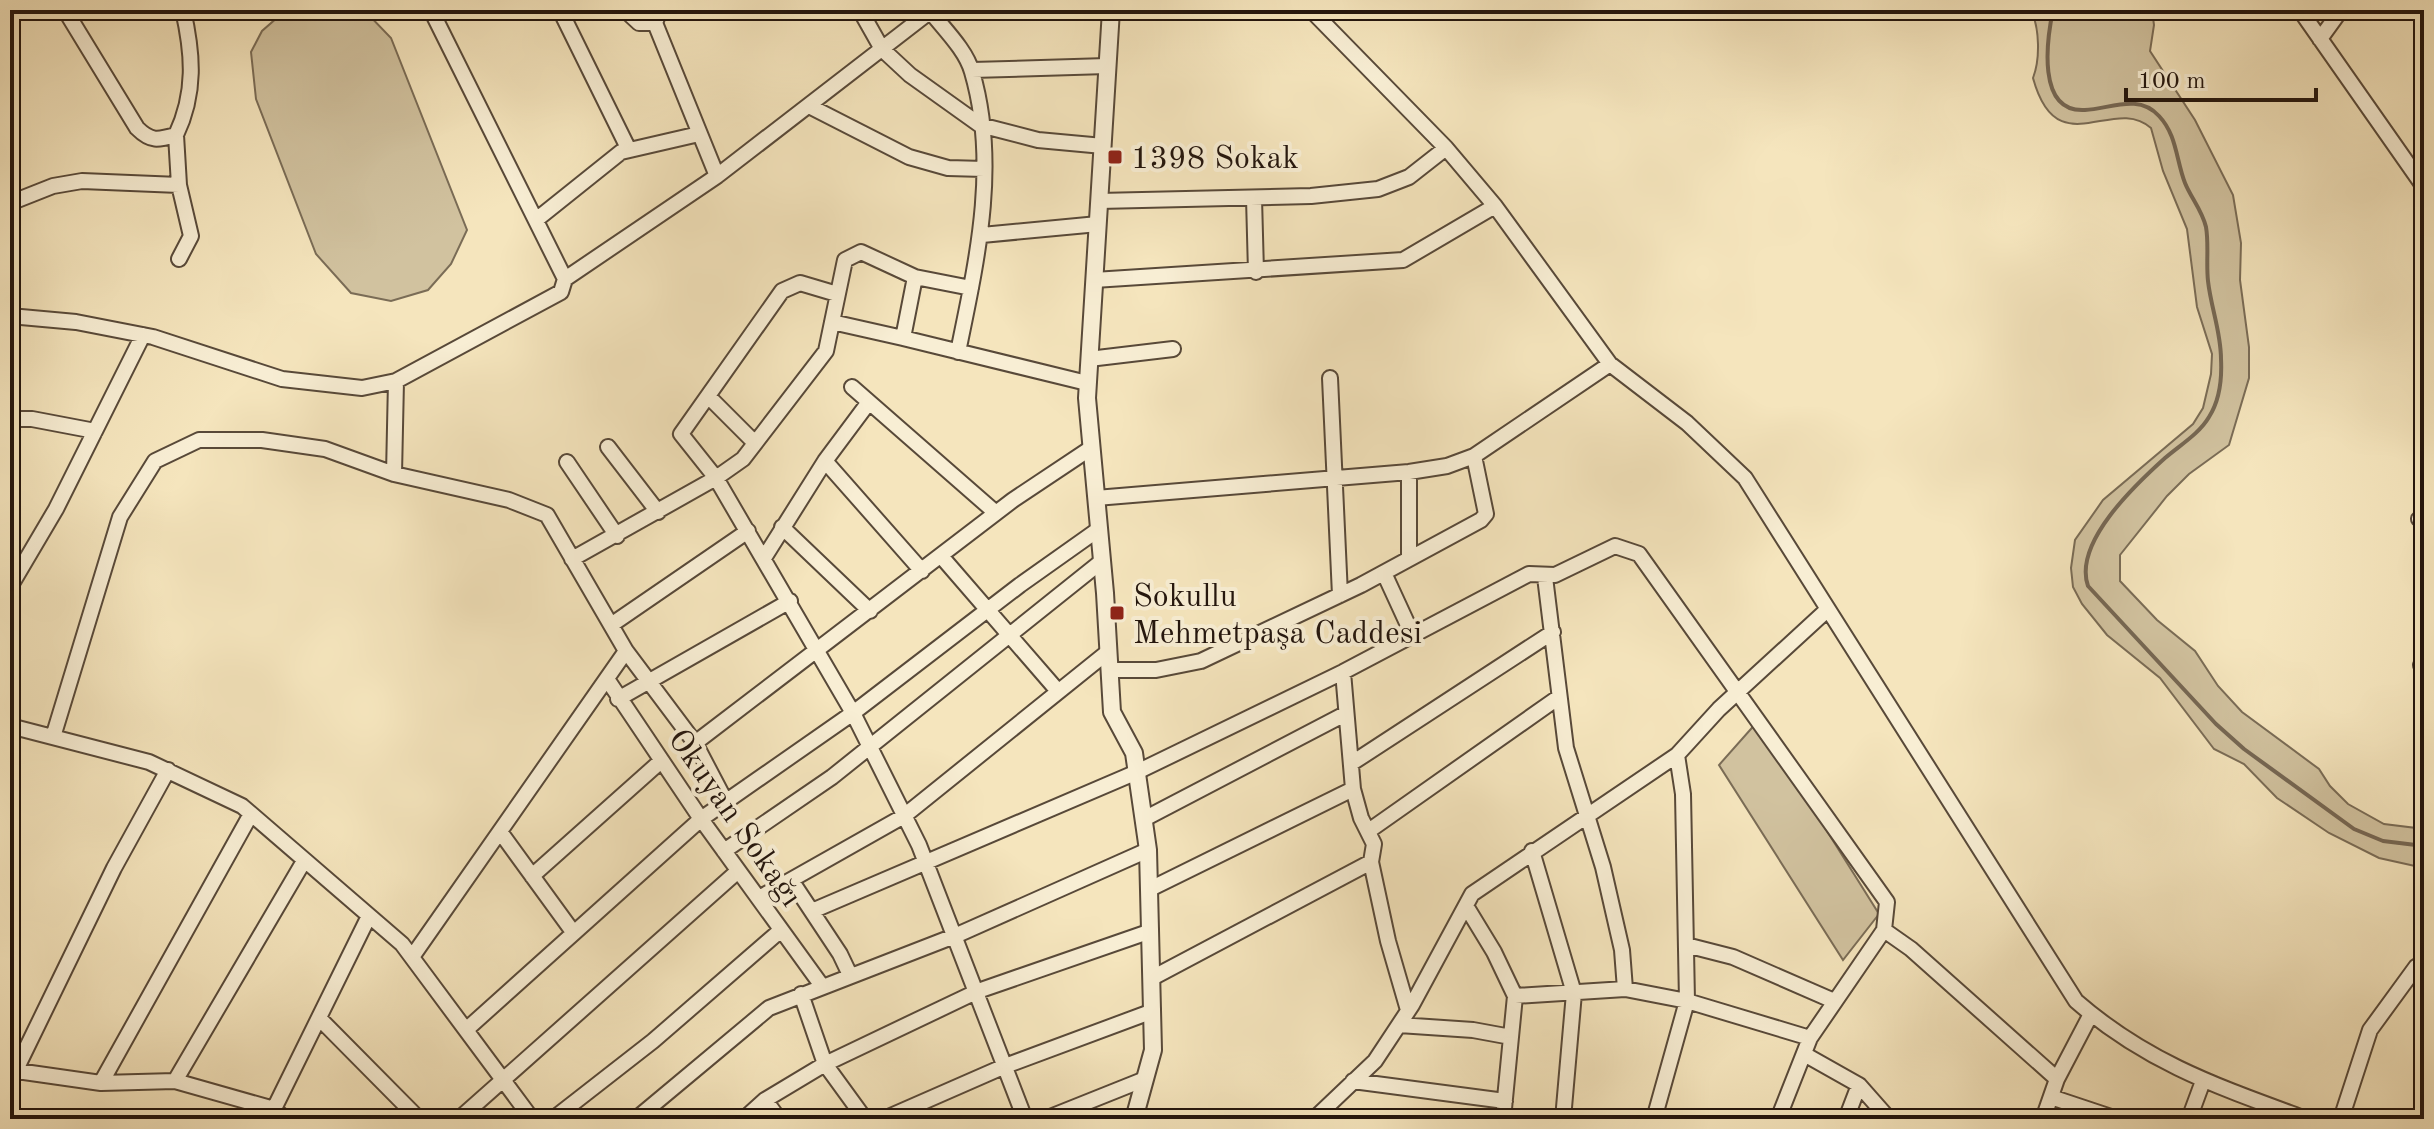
<svg xmlns="http://www.w3.org/2000/svg" width="2434" height="1129" font-family="'Old Standard TT',serif">
  <style>
    .green { fill: #d1c29f; stroke: #7a6c56; stroke-width: 2 }
    .lines { fill: none; stroke-linecap: round; stroke-linejoin: round }
    .stream { stroke: #766753; stroke-width: 4 }
    .minor-casing { stroke: #584939; stroke-width: 18 }
    .tertiary-casing { stroke: #584939; stroke-width: 20 }
    .minor { stroke: #f8eed4; stroke-width: 14 }
    .tertiary { stroke: #f8eed4; stroke-width: 16 }
    .poi-dot { fill: #8f2418; stroke: #f8eed4; stroke-width: 3 }
    .labels { text-anchor: middle; stroke-width: 8; stroke-linejoin: round; paint-order: stroke }
    .poi-label { font-size: 32px; fill: #23150d; stroke: #f8eed4; text-anchor: start }
    .street-label { font-size: 32px; fill: #23150d; stroke: #f8eed4 }
  </style>
  <rect width="100%" height="100%" fill="#f5e5bd"/>
  <filter id="stains"><feTurbulence type="fractalNoise" baseFrequency=".0025" numOctaves="4"/><feColorMatrix values="0 0 0 0 .2 0 0 0 0 .09 0 0 0 0 .02 0 0 0 .5 -.17"/></filter>
  <radialGradient id="worn" r=".72"><stop offset=".6" stop-color="#630" stop-opacity="0"/><stop offset="1" stop-color="#630" stop-opacity=".3"/></radialGradient>
  <path class="green" d="M 286,10 L 364,10 L 391,38 L 467,230 L 451,264 L 428,290 L 391,301 L 351,293 L 316,254 L 256,99 L 251,52 L 262,31 Z
    M 2031,10 L 2152,10 L 2154,25 L 2150,51 L 2195,120 L 2233,195 L 2241,243 L 2240,280 L 2249,347 L 2249,378 L 2229,445 L 2189,474 L 2167,496 L 2120,555 L 2120,581 L 2157,620 L 2195,651 L 2218,686 L 2242,712 L 2319,769 L 2330,786 L 2348,804 L 2384,824 L 2424,829 L 2424,868 L 2379,858 L 2329,833 L 2277,798 L 2244,764 L 2214,749 L 2160,678 L 2107,635 L 2082,604 L 2073,587 L 2071,568 L 2075,540 L 2103,500 L 2193,424 L 2203,408 L 2211,374 L 2212,354 L 2197,307 L 2187,229 L 2163,171 L 2151,128 C 2113,94 2057,166 2033,78 C 2040,60 2040,29 2031,10 Z
    M 1758,721 L 1879,914 L 1843,960 L 1719,765 Z"/>
  <g class="lines">
    <path class="stream" d="M 2053,10 C 2047,39 2036,113 2085,110 C 2110,109 2138,93 2159,116 C 2177,135 2176,160 2185,183 C 2191,198 2202,210 2206,227 C 2209,244 2206,263 2208,281 C 2211,308 2221,332 2221,359 C 2222,379 2220,400 2209,417 C 2199,434 2180,445 2165,458 C 2135,485 2073,543 2088,586 L 2216,724 L 2244,749 L 2354,829 L 2383,841 L 2424,846"/>
    <defs>
      <path id="minor" d="M 65,10 L 137,128 C 151,142 158,140 176,135 C 196,93 193,54 183,10
        M 560,10 L 629,150
        M 625,10 L 639,23 L 655,23
        M 660,10 L 655,23 L 717,176 L 932,10
        M 860,10 L 882,49 L 910,75 L 980,125 L 1038,140 L 1103,146
        M 1311,10 L 1446,148 L 1495,206 L 1610,364 L 1687,423 L 1745,478 L 2076,1001 C 2147,1063 2219,1087 2306,1119
        M 2300,10 L 2424,187
        M 930,11 C 944,29 966,50 972,72 C 999,164 977,260 958,352
        M 2320,39 L 2341,10
        M 972,70 L 1107,66
        M 811,107 L 909,157 L 948,168 L 984,169
        M 176,135 L 179,185 L 191,236 L 179,259
        M 1254,198 L 1256,272
        M 1099,201 L 1311,196 L 1378,189 L 1409,177 L 1446,148
        M 10,203 L 53,186 L 82,181 L 179,185
        M 536,220 L 621,152 L 699,134
        M 982,235 L 1098,224
        M 915,277 L 903,338 L 1087,383
        M 565,279 L 717,176
        M 1094,280 L 1403,260 L 1495,206
        M 837,294 L 800,283 L 782,291 L 681,434 L 716,478 L 743,459 L 826,351 L 845,260 L 861,252 L 915,277 L 971,288
        M 10,316 L 76,322 L 153,337 L 282,379 L 362,388 L 396,381 L 561,292 L 565,279 L 431,10
        M 832,322 L 903,338
        M 1089,359 L 1173,349
        M 1330,378 L 1340,595
        M 852,387 L 996,513
        M 708,396 L 755,443
        M 10,419 L 32,419 L 95,431
        M 608,447 L 658,512
        M 825,461 L 922,571
        M 567,462 L 617,536
        M 1409,472 L 1409,559
        M 394,474 L 396,381
        M 1096,498 L 1409,472 L 1447,466 L 1474,456 L 1610,364
        M 2419,519 L 2424,515
        M 782,527 L 870,611
        M 941,556 L 1057,690
        M 764,558 L 825,461 L 869,402
        M 572,559 L 716,478 L 853,713 L 919,845 L 1025,1119
        M 1384,573 L 1413,636
        M 1545,577 L 1566,748 L 1603,867 L 1622,950 L 1625,989
        M 10,587 L 56,509 L 143,335
        M 611,625 L 748,531
        M 2421,665 L 2424,663
        M 1110,670 L 1156,670 L 1201,661 L 1361,585 L 1481,520 L 1486,514 L 1474,456
        M 1343,672 L 1353,789 L 1361,818 L 1374,844 L 1371,862 L 1388,941 L 1408,1010
        M 607,679 L 701,819 L 822,986
        M 618,699 L 790,601
        M 10,726 L 149,762 L 242,806 L 402,944 L 532,1119
        M 53,737 L 120,517 L 155,461 L 199,440 L 262,440 L 325,449 L 394,474 L 509,500 L 547,515 L 626,651 L 695,743 L 727,804
        M 695,743 L 1013,500 L 1091,448
        M 1677,755 L 1719,709 L 1827,610
        M 1352,763 L 1553,632
        M 1144,819 L 1345,714
        M 1370,830 L 1559,697
        M 501,833 L 573,932
        M 724,851 L 832,777 L 1102,561
        M 1532,851 L 1574,993 L 1563,1119
        M 532,876 L 661,761
        M 791,880 L 840,954 L 850,975
        M 1150,889 L 1353,789
        M 759,898 L 904,816 L 1109,651
        M 1466,906 L 1494,952 L 1515,996 L 1503,1119
        M 812,911 L 1137,772 L 1343,672 L 1529,574 L 1555,575 L 1615,546 L 1639,554 L 1887,902 L 1884,930
        M 1686,945 L 1733,957 L 1834,1001
        M 412,957 L 626,651
        M 1152,978 L 1371,862
        M 801,994 L 825,1064 L 865,1119
        M 1515,996 L 1625,989 L 1687,1001 L 1810,1038
        M 319,1018 L 419,1119
        M 1399,1025 L 1473,1030 L 1511,1037
        M 467,1029 L 701,819 L 853,713 L 1020,585 L 1099,529
        M 1804,1054 L 1859,1085 L 1889,1119
        M 10,1070 L 101,1083 L 175,1081 L 274,1109 L 285,1119
        M 175,1081 L 304,861
        M 1353,1081 L 1505,1101
        M 10,1082 L 114,868 L 168,770
        M 101,1083 L 251,814
        M 2051,1097 L 2117,1119
        M 765,1100 L 779,1119
        M 269,1119 L 368,918
        M 459,1119 L 738,871
        M 553,1119 L 653,1041 L 781,930
        M 636,1119 L 769,1008 L 957,935 L 1148,850
        M 744,1119 L 765,1100 L 825,1064 L 978,991 L 1151,931
        M 884,1119 L 1005,1066 L 1153,1011
        M 1045,1119 L 1145,1079
        M 1314,1119 L 1375,1061 L 1412,1005 L 1472,894 L 1677,755 L 1683,794 L 1687,1001 L 1654,1119
        M 1778,1119 L 1810,1038 L 1884,930 L 1911,949 L 2057,1079
        M 1846,1119 L 1859,1085
        M 2043,1119 L 2057,1079 L 2091,1014
        M 2189,1119 L 2203,1081
        M 2341,1119 L 2370,1030 L 2416,967 L 2424,962"/>
      <path id="tertiary" d="M 1111,10 L 1087,398 L 1105,593 L 1112,712 L 1134,753 L 1148,850 L 1153,1050 L 1134,1119"/>
    </defs>
    <use href="#minor" class="minor-casing"/>
    <use href="#tertiary" class="tertiary-casing"/>
    <use href="#minor" class="minor"/>
    <use href="#tertiary" class="tertiary"/>
  </g>
  <g class="poi-dot">
    <rect x="1107" y="149" width="16" height="16" rx="4"/>
    <rect x="1109" y="605" width="16" height="16" rx="4"/>
  </g>
  <g class="labels">
    <g class="poi-label">
      <text x="1131" y="168">1398 Sokak</text>
      <text x="1133" y="606">Sokullu<tspan x="1133" dy="37">Mehmetpaşa Caddesi</tspan></text>
    </g>
    <g class="street-label">
      <text transform="translate(736 817) rotate(55)" y="11">Okuyan Sokağı</text>
    </g>
  </g>
  <rect width="2434" height="1129" fill="none" stroke="#f5e5bd" stroke-width="40"/>
  <rect x="12" y="12" width="2410" height="1105" fill="none" stroke="#23150d" stroke-width="4"/>
  <rect x="20" y="20" width="2394" height="1089" fill="none" stroke="#23150d" stroke-width="2"/>
  <path d="M2126 88v12h190v-12" fill="none" stroke="#23150d" stroke-width="4"/>
  <text x="2138" y="88" font-size="24" fill="#23150d" stroke="#f8eed4" stroke-width="6" paint-order="stroke">100 m</text>
  <rect width="100%" height="100%" filter="url(#stains)"/>
  <rect width="100%" height="100%" fill="url(#worn)"/>
</svg>
